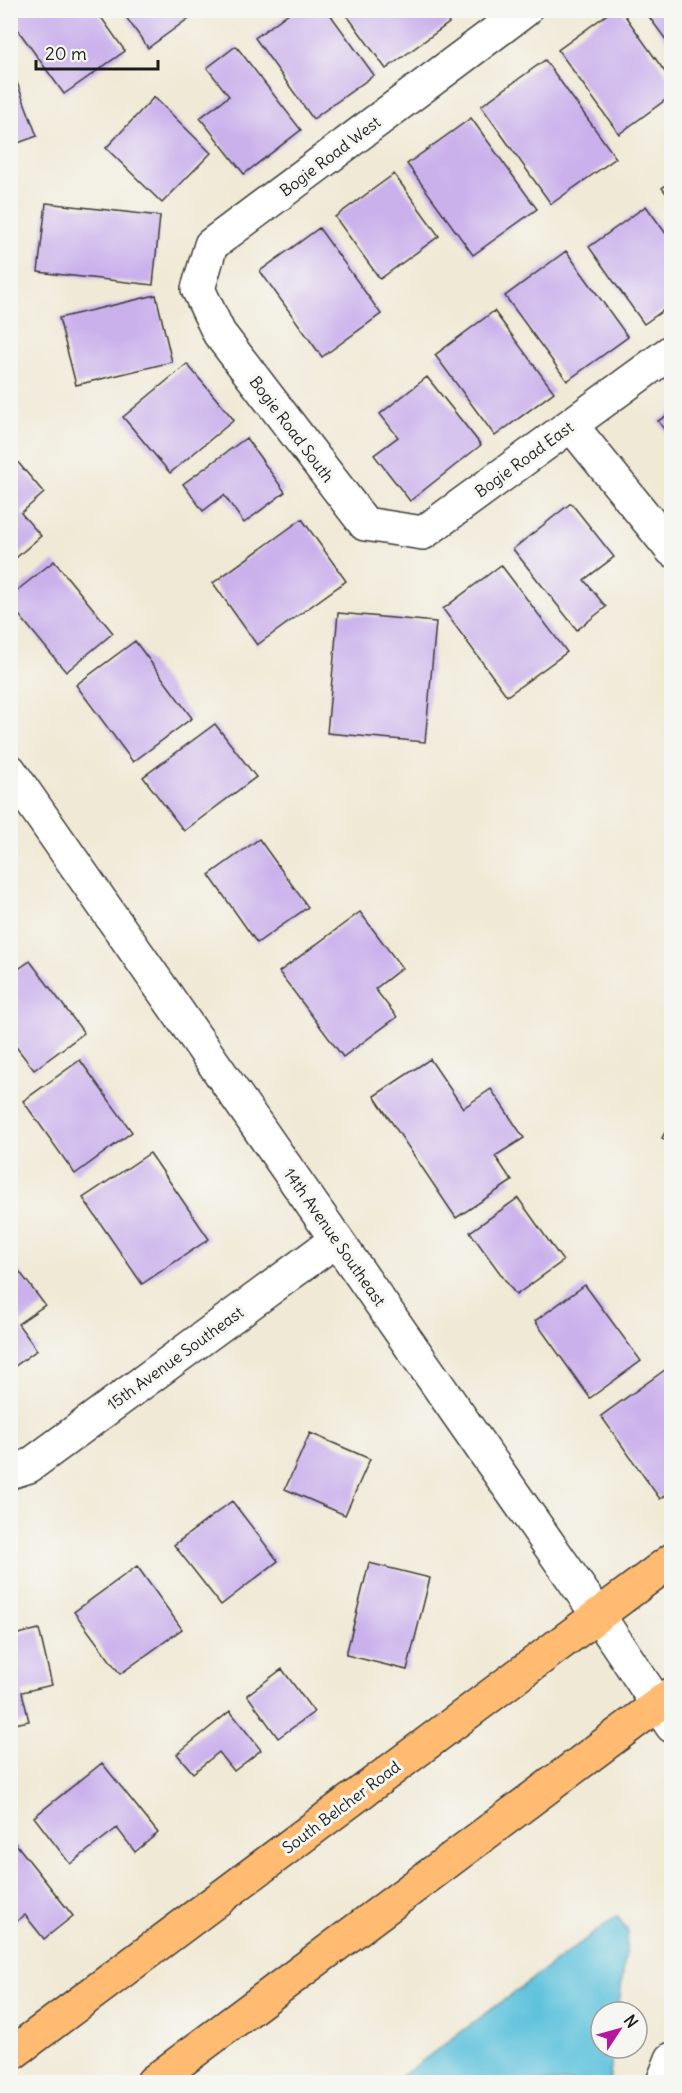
<svg xmlns="http://www.w3.org/2000/svg" width="682" height="2093" font-family="Delius,sans-serif">
  <style>
    .water { fill: #5fc2dd; stroke: #3e6f7c; stroke-width: 1.5 }
    .building { fill: #cab1ec }
    .lines { fill: none; stroke-linecap: round; stroke-linejoin: round }
    .minor-casing { stroke: #3c3b38; stroke-width: 36 }
    .major-casing { stroke: #3c3b38; stroke-width: 36 }
    .minor { stroke: #fff; stroke-width: 33 }
    .major { stroke: #ffbb71; stroke-width: 33 }
    .labels { text-anchor: middle; stroke-width: 6; stroke-linejoin: round; paint-order: stroke }
    .street-label { font-size: 16px; fill: #1c1c1c; stroke: #f6f6f2 }
  </style>
  <rect width="100%" height="100%" fill="#f6f6f2"/>
  <filter id="ink" filterUnits="userSpaceOnUse"><feTurbulence type="fractalNoise" baseFrequency=".0167" numOctaves="2"/><feDisplacementMap in="SourceGraphic" scale="12" xChannelSelector="R" yChannelSelector="G"/><feConvolveMatrix kernelMatrix="1 2 1 2 8 2 1 2 1" color-interpolation-filters="sRGB"/></filter>
  <filter id="wash" filterUnits="userSpaceOnUse"><feTurbulence type="fractalNoise" baseFrequency=".008" numOctaves="4" result="noise"/><feDisplacementMap in="SourceGraphic" scale="24" xChannelSelector="R" yChannelSelector="G"/><feGaussianBlur stdDeviation="1.35" result="paint"/><feColorMatrix in="noise" values="0 0 0 0 0 0 0 0 0 0 0 0 0 0 0 0 0 1.4 0 .05"/><feComposite in="paint" operator="in"/></filter>
  <g filter="url(#wash)">
    <rect width="100%" height="100%" fill="#f0e9d5"/>
    <path class="water" d="M 617,1916 L 628,1932 L 618,2012 L 601,2012 L 601,2048 L 614,2048 L 609,2082 L 394,2082 Z"/>
    <g id="blocks">
      <path class="building" d="M 10,10 L 96,10 L 125,51 L 64,94 L 10,19 Z
        M 121,10 L 200,10 L 148,48 Z
        M 293,10 L 327,10 L 374,75 L 313,119 L 255,38 Z
        M 343,10 L 440,10 L 449,23 L 386,69 Z
        M 613,10 L 621,10 L 672,82 L 672,95 L 619,134 L 558,50 Z
        M 644,10 L 672,10 L 672,48 Z
        M 236,46 L 301,130 L 244,174 L 200,118 L 229,96 L 207,68 Z
        M 545,60 L 616,158 L 551,204 L 481,106 Z
        M 10,64 L 37,136 L 10,146 Z
        M 154,97 L 211,153 L 162,203 L 106,148 Z
        M 471,118 L 537,209 L 473,255 L 407,164 Z
        M 394,174 L 439,236 L 380,279 L 335,217 Z
        M 672,181 L 672,201 L 662,188 Z
        M 46,203 L 160,216 L 153,285 L 38,272 Z
        M 646,206 L 672,242 L 672,304 L 644,324 L 589,247 Z
        M 319,228 L 381,314 L 322,357 L 260,271 Z
        M 566,251 L 628,337 L 567,381 L 505,296 Z
        M 156,295 L 172,362 L 76,385 L 59,318 Z
        M 494,311 L 554,392 L 495,436 L 435,355 Z
        M 187,364 L 234,420 L 170,473 L 123,417 Z
        M 427,377 L 481,445 L 410,501 L 374,455 L 398,437 L 380,414 Z
        M 672,412 L 672,440 L 658,421 Z
        M 246,438 L 285,492 L 244,523 L 224,495 L 203,511 L 183,484 Z
        M 10,453 L 44,493 L 21,513 L 41,536 L 10,563 Z
        M 571,503 L 614,557 L 584,580 L 606,607 L 577,630 L 513,549 Z
        M 302,519 L 346,581 L 257,645 L 213,583 Z
        M 54,561 L 113,633 L 66,672 L 10,604 L 10,596 Z
        M 501,565 L 567,652 L 507,696 L 443,609 Z
        M 338,613 L 436,622 L 425,742 L 327,733 Z
        M 135,641 L 192,718 L 133,762 L 76,685 Z
        M 215,724 L 256,777 L 184,831 L 143,777 Z
        M 259,839 L 308,907 L 257,943 L 209,875 Z
        M 360,912 L 402,968 L 375,989 L 397,1017 L 343,1057 L 279,972 Z
        M 30,961 L 84,1033 L 34,1070 L 10,1039 L 10,975 Z
        M 430,1059 L 463,1108 L 491,1089 L 524,1138 L 495,1156 L 512,1181 L 456,1218 L 374,1096 Z
        M 80,1060 L 132,1132 L 75,1174 L 23,1101 Z
        M 672,1120 L 672,1143 L 662,1138 Z
        M 150,1153 L 209,1239 L 142,1284 L 83,1198 Z
        M 518,1198 L 563,1261 L 516,1295 L 470,1232 Z
        M 10,1259 L 45,1305 L 18,1324 L 37,1350 L 11,1369 Z
        M 585,1285 L 641,1361 L 590,1398 L 535,1321 Z
        M 669,1367 L 672,1371 L 672,1491 L 660,1499 L 601,1416 Z
        M 310,1433 L 370,1459 L 345,1515 L 285,1489 Z
        M 232,1501 L 278,1561 L 221,1605 L 174,1545 Z
        M 369,1563 L 430,1578 L 407,1670 L 346,1655 Z
        M 137,1566 L 182,1629 L 120,1674 L 74,1612 Z
        M 39,1629 L 52,1685 L 22,1692 L 29,1721 L 10,1725 L 10,1636 Z
        M 282,1669 L 314,1712 L 278,1738 L 247,1695 Z
        M 230,1711 L 261,1750 L 234,1771 L 219,1752 L 193,1773 L 177,1754 Z
        M 102,1763 L 158,1833 L 135,1852 L 117,1828 L 70,1864 L 34,1817 Z
        M 16,1844 L 73,1916 L 44,1939 L 25,1915 L 10,1926 L 10,1848 Z"/>
    </g>
  </g>
  <g filter="url(#ink)">
    <use href="#blocks" fill-opacity="0" stroke="#3c3b38" stroke-width="1.5"/>
    <g class="lines">
      <defs>
        <path id="minor" d="M 525,10 L 211,245 L 198,289 L 219,333 L 365,524 L 423,533 L 672,351
          M 571,425 L 672,550
          M 10,771 L 598,1615 L 672,1726
          M 10,1472 L 29,1466 L 336,1240
          M 663,2082 L 672,2059"/>
        <path id="major" d="M 10,2055 L 672,1560
          M 153,2082 L 672,1694"/>
      </defs>
      <use href="#minor" class="minor-casing"/>
      <use href="#major" class="major-casing"/>
      <use href="#minor" class="minor"/>
      <use href="#major" class="major"/>
    </g>
  </g>
  <g class="labels">
    <g class="street-label">
      <text transform="translate(330 156) rotate(-37)" y="6">Bogie Road West</text>
      <text transform="translate(292 429) rotate(53)" y="6">Bogie Road South</text>
      <text transform="translate(524 459) rotate(-36)" y="6">Bogie Road East</text>
      <text transform="translate(335 1237) rotate(55)" y="6">14th Avenue Southeast</text>
      <text transform="translate(175 1358) rotate(-36)" y="6">15th Avenue Southeast</text>
      <text transform="translate(341 1807) rotate(-37)" y="6">South Belcher Road</text>
    </g>
  </g>
  <rect width="682" height="2093" fill="none" stroke="#f6f6f2" stroke-width="36"/>
  <g transform="translate(619 2030) rotate(54)"><circle r="28" fill="#f6f6f2" stroke="#9f9f9c" stroke-width="1.5"/>
  <path d="M0-4.5L10 22L0 15L-10 22Z" fill="#b5179e"/>
  <text y="-9" font-size="16" font-weight="bold" text-anchor="middle" fill="#1c1c1c">N</text>
  </g>
  <path d="M36 60v9h122v-9" fill="none" stroke="#1c1c1c" stroke-width="3"/>
  <text x="45" y="60" font-size="18" fill="#1c1c1c" stroke="#f6f6f2" stroke-width="4.5" paint-order="stroke">20 m</text>
</svg>
